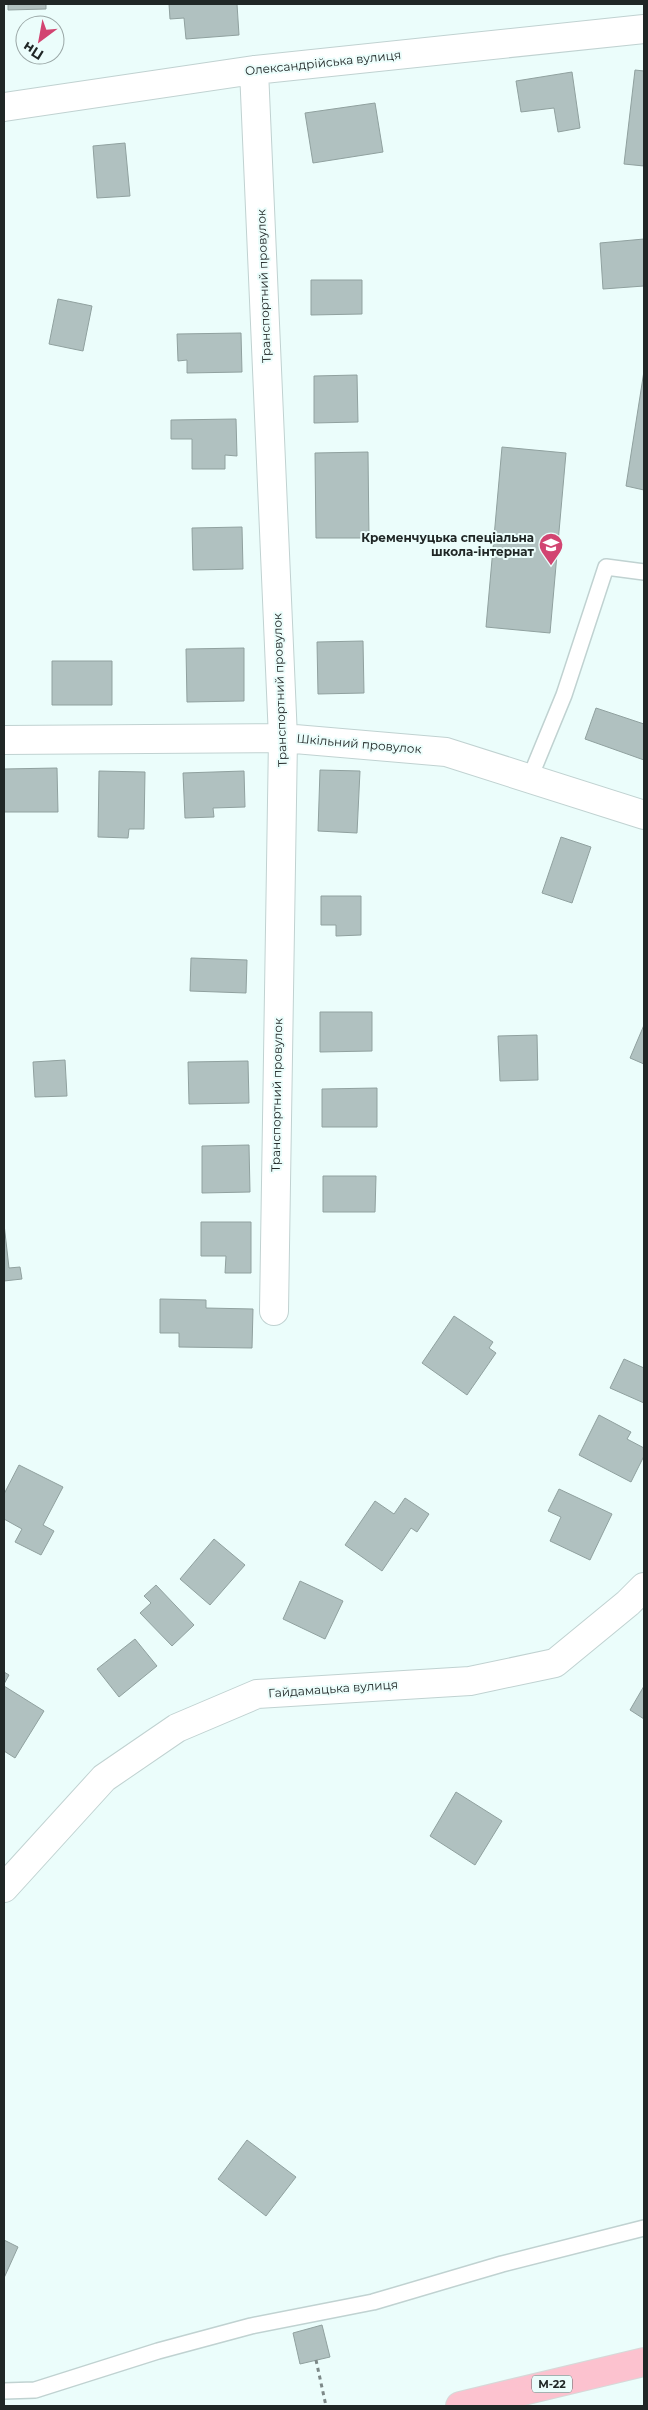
<svg xmlns="http://www.w3.org/2000/svg" width="648" height="2410" font-family="Montserrat,sans-serif">
  <style>
    .building { fill: #b0c1c0; stroke: #90a19f }
    .lines { fill: none; stroke-linecap: round; stroke-linejoin: round }
    .service-casing { stroke: #c0d2d1; stroke-width: 18 }
    .minor-casing { stroke: #c0d2d1; stroke-width: 30 }
    .trunk-casing { stroke: #d7d8d8; stroke-width: 30 }
    .path { stroke: #7d8988; stroke-width: 3; stroke-dasharray: 4 4; stroke-linecap: butt }
    .service { stroke: #fff; stroke-width: 15 }
    .minor { stroke: #fff; stroke-width: 28 }
    .trunk { stroke: #fcc2cf; stroke-width: 28 }
    .labels { text-anchor: middle; stroke-width: 4; stroke-linejoin: round; paint-order: stroke }
    .shield { fill: #ebfdfb; stroke: #5d6766; stroke-width: 1 }
    .shield-label { font-size: 11px; font-weight: bold; fill: #202726 }
    .street-label { font-size: 12px; fill: #202726; stroke: #ebfdfb }
    .poi-label { font-size: 12px; font-weight: bold; fill: #202726; stroke: #ebfdfb; text-anchor: end }
  </style>
  <rect width="100%" height="100%" fill="#ebfdfb"/>
  <path class="building" d="M 8,4 L 46,4 L 46,9 L 8,10 Z
    M 169,4 L 237,4 L 239,35 L 186,39 L 184,18 L 170,19 Z
    M 635,70 L 644,71 L 644,166 L 624,164 Z
    M 572,72 L 580,128 L 558,132 L 554,108 L 521,112 L 516,81 Z
    M 375,103 L 383,152 L 313,163 L 305,113 Z
    M 125,143 L 130,196 L 97,198 L 93,146 Z
    M 644,239 L 644,286 L 603,289 L 600,243 Z
    M 311,280 L 362,280 L 362,314 L 311,315 Z
    M 58,299 L 92,306 L 83,351 L 49,344 Z
    M 241,333 L 242,372 L 187,373 L 187,360 L 178,361 L 177,334 Z
    M 644,371 L 644,490 L 626,486 Z
    M 357,375 L 358,422 L 314,423 L 314,376 Z
    M 236,419 L 237,456 L 225,455 L 225,469 L 192,469 L 192,439 L 171,439 L 171,420 Z
    M 502,447 L 566,453 L 550,633 L 486,627 Z
    M 368,452 L 369,538 L 316,538 L 315,453 Z
    M 242,527 L 243,569 L 193,570 L 192,528 Z
    M 363,641 L 364,693 L 318,694 L 317,642 Z
    M 244,648 L 244,701 L 187,702 L 186,649 Z
    M 52,661 L 112,661 L 112,705 L 52,705 Z
    M 596,708 L 644,724 L 644,760 L 585,739 Z
    M 57,768 L 58,812 L 4,812 L 4,769 Z
    M 320,770 L 360,771 L 357,833 L 318,831 Z
    M 99,771 L 145,772 L 144,829 L 129,829 L 128,838 L 98,837 Z
    M 244,771 L 245,807 L 213,808 L 214,817 L 185,818 L 183,773 Z
    M 561,837 L 591,847 L 572,903 L 542,893 Z
    M 321,896 L 361,896 L 361,935 L 336,936 L 336,925 L 321,925 Z
    M 191,958 L 247,960 L 246,993 L 190,991 Z
    M 320,1012 L 372,1012 L 372,1051 L 320,1052 Z
    M 644,1025 L 644,1064 L 630,1058 Z
    M 537,1035 L 538,1080 L 500,1081 L 498,1036 Z
    M 65,1060 L 67,1096 L 35,1097 L 33,1062 Z
    M 248,1061 L 249,1103 L 189,1104 L 188,1062 Z
    M 377,1088 L 377,1127 L 322,1127 L 322,1089 Z
    M 249,1145 L 250,1192 L 202,1193 L 202,1146 Z
    M 323,1176 L 376,1176 L 375,1212 L 323,1212 Z
    M 201,1222 L 251,1222 L 251,1273 L 225,1273 L 226,1256 L 201,1256 Z
    M 4,1224 L 9,1268 L 20,1267 L 22,1279 L 4,1281 Z
    M 160,1299 L 206,1300 L 206,1308 L 253,1309 L 252,1348 L 179,1347 L 179,1333 L 160,1333 Z
    M 454,1316 L 493,1342 L 489,1348 L 496,1353 L 467,1395 L 422,1363 Z
    M 624,1359 L 644,1368 L 644,1403 L 610,1388 Z
    M 599,1415 L 631,1432 L 627,1439 L 644,1448 L 644,1456 L 631,1482 L 579,1455 Z
    M 19,1465 L 63,1487 L 43,1525 L 54,1531 L 41,1555 L 15,1542 L 22,1529 L 4,1519 L 4,1494 Z
    M 559,1489 L 612,1514 L 590,1560 L 550,1541 L 561,1517 L 548,1511 Z
    M 405,1498 L 429,1514 L 417,1532 L 411,1528 L 382,1571 L 345,1545 L 375,1501 L 394,1514 Z
    M 214,1539 L 245,1565 L 210,1605 L 180,1579 Z
    M 300,1581 L 343,1601 L 325,1639 L 283,1619 Z
    M 156,1585 L 194,1625 L 172,1646 L 140,1613 L 151,1603 L 144,1596 Z
    M 135,1639 L 157,1666 L 119,1697 L 97,1669 Z
    M 4,1672 L 9,1675 L 4,1684 Z
    M 4,1686 L 44,1711 L 15,1758 L 4,1751 Z
    M 644,1686 L 644,1719 L 630,1710 Z
    M 456,1792 L 502,1821 L 475,1865 L 430,1836 Z
    M 247,2140 L 296,2177 L 266,2216 L 218,2179 Z
    M 4,2240 L 18,2247 L 4,2278 Z
    M 322,2325 L 330,2357 L 300,2364 L 293,2333 Z"/>
  <g class="lines">
    <defs>
      <path id="service" d="M 529,780 L 564,695 L 606,567 L 644,572
        M 4,2391 L 35,2390 L 158,2351 L 251,2326 L 373,2302 L 502,2264 L 644,2228"/>
      <path id="minor" d="M 254,70 L 283,738 L 274,1311
        M 4,107 L 254,70 L 644,29
        M 4,740 L 283,738 L 446,752 L 644,815
        M 4,1888 L 104,1778 L 177,1728 L 257,1694 L 470,1681 L 555,1663 L 628,1603 L 644,1587"/>
      <path id="trunk" d="M 460,2406 L 644,2362"/>
    </defs>
    <use href="#service" class="service-casing"/>
    <use href="#minor" class="minor-casing"/>
    <use href="#trunk" class="trunk-casing"/>
    <path class="path" d="M 316,2360 L 326,2406"/>
    <use href="#service" class="service"/>
    <use href="#minor" class="minor"/>
    <use href="#trunk" class="trunk"/>
  </g>
  <defs>
    <symbol id="school-pin" viewBox="-11 -11 22 30"><path d="M0 17L-7.5 6A9.5 9.5 0 1 1 7.5 6Z" fill="#d24471" stroke="#ebfdfb"/><path d="M0-5L7-2L0 1L-7-2ZM-4 1L0 2.5L4 1V4Q0 6-4 4Z" fill="#fff"/></symbol>
  </defs>
  <g fill-rule="evenodd">
    <use href="#school-pin" x="537" y="531" width="28" height="38"/>
  </g>
  <g class="labels">
    <rect class="shield" x="532" y="2375.5" width="40" height="17" rx="4"/>
    <g class="shield-label">
      <text x="552" y="2388">М-22</text>
    </g>
    <g class="street-label">
      <text transform="translate(323 63) rotate(-6)" y="4">Олександрійська вулиця</text>
      <text transform="translate(264 286) rotate(-92)" y="4">Транспортний провулок</text>
      <text transform="translate(280 690) rotate(-92)" y="4">Транспортний провулок</text>
      <text transform="translate(359 744) rotate(5)" y="4">Шкільний провулок</text>
      <text transform="translate(277 1095) rotate(-89)" y="4">Транспортний провулок</text>
      <text transform="translate(333 1689) rotate(-4)" y="4">Гайдамацька вулиця</text>
    </g>
    <g class="poi-label">
      <text x="534" y="542">Кременчуцька спеціальна<tspan x="534" dy="14">школа-інтернат</tspan></text>
    </g>
  </g>
  <rect width="648" height="2410" fill="none" stroke="#202726" stroke-width="10"/>
  <g transform="translate(40 40) rotate(212)"><circle r="24" fill="#ebfdfb" stroke="#9aa7a6"/>
  <path d="M0-4L9 19L0 12L-9 19Z" fill="#d24471"/>
  <text y="-8" font-size="14" font-weight="bold" text-anchor="middle" fill="#202726">Пн</text>
  </g>
</svg>
